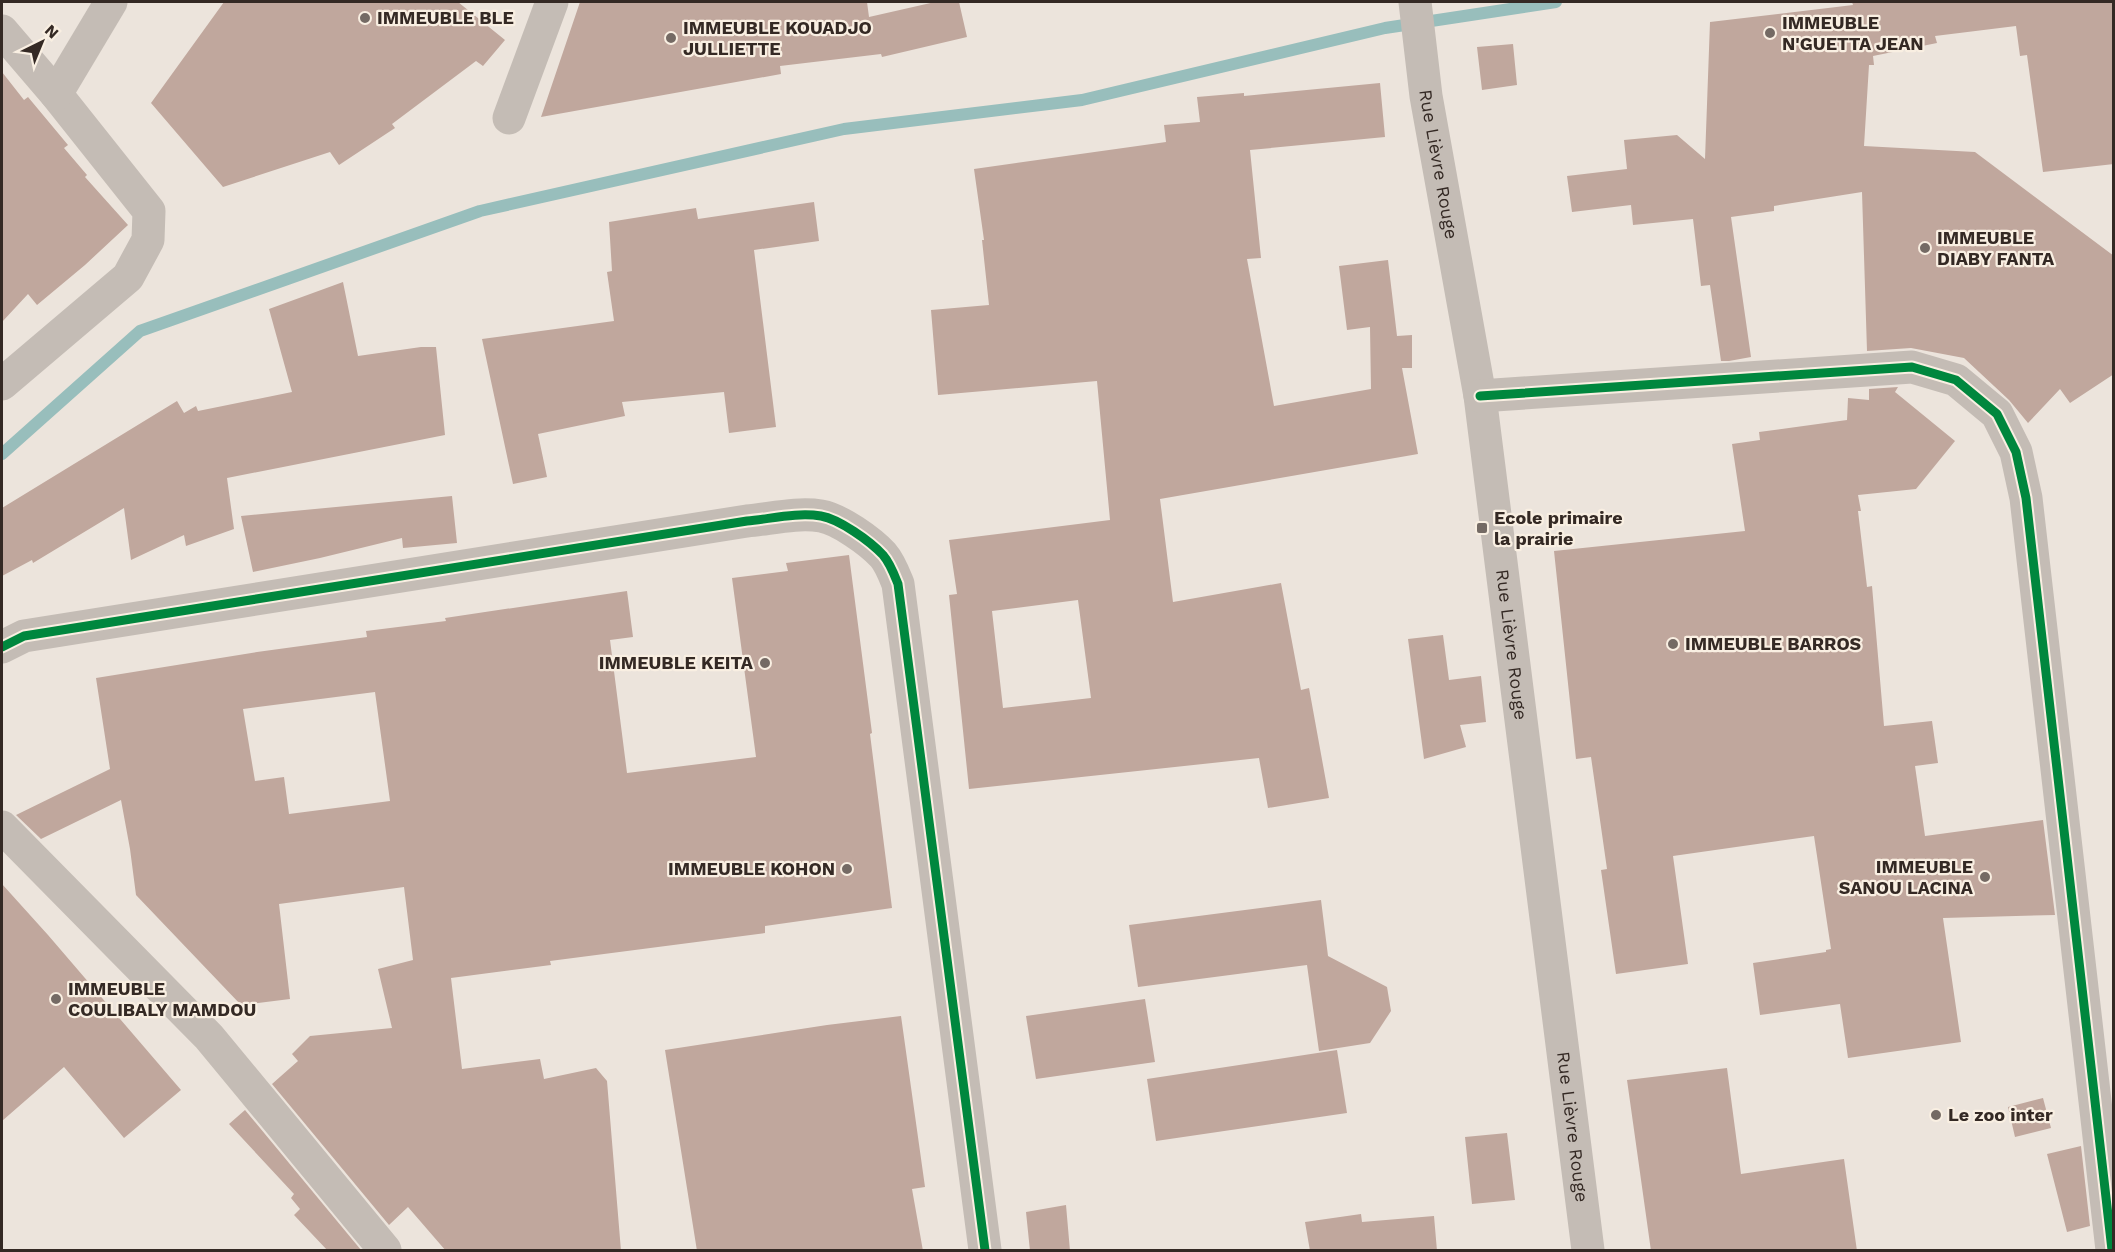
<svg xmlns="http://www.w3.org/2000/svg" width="2115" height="1252" font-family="'Work Sans',sans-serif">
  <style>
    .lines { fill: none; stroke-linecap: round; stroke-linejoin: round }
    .stream { stroke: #98bebc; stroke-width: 12 }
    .building { fill: #c0a79d; fill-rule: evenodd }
    .street { stroke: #c4bcb5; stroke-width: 33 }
    .cycleway-casing { stroke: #f9efe2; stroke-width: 13 }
    .cycleway { stroke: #00873e; stroke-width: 9 }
    .poi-dot { fill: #746a64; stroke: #f9efe2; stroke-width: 2 }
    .labels { text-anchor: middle; stroke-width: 4.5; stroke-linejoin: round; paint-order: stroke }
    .poi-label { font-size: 18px; font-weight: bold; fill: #342924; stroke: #f9efe2; text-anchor: start }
    .street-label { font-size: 18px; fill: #342924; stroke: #f9efe2 }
  </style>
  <rect width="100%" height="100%" fill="#ece4dc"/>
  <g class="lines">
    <path class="stream" d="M 2,454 L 140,331 L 480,211 L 844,129 L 1082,100 L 1385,28 L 1556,2"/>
  </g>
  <path class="building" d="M 224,2 L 458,2 L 505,40 L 483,66 L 476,61 L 392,124 L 395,128 L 339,165 L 330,152 L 223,187 L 151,103 Z
    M 580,2 L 867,2 L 869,17 L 935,2 L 959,2 L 967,37 L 882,57 L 881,54 L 780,66 L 781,74 L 541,117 Z
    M 1852,2 L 2114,2 L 2114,164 L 2043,172 L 2027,55 L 2020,56 L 2016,26 L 1935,36 L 1937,43 L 1873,56 L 1874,65 L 1869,65 L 1864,146 L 1975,152 L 2114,256 L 2114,374 L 2070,403 L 2060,389 L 2028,423 L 2009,400 L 1964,358 L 1911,348 L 1867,351 L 1862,192 L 1774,206 L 1774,211 L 1731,217 L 1751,357 L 1729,361 L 1721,361 L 1710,285 L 1701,286 L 1693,219 L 1633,225 L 1631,205 L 1572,212 L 1567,176 L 1627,169 L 1624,140 L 1677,135 L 1705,159 L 1710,22 L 1853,5 Z
    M 1513,44 L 1517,85 L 1482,90 L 1477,47 Z
    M 2,72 L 24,100 L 28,97 L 68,145 L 64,148 L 87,175 L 85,177 L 128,225 L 85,265 L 37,305 L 28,294 L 2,322 Z
    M 1380,83 L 1385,137 L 1250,150 L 1261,258 L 1247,259 L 1274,406 L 1371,389 L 1370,327 L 1347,330 L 1339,266 L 1388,260 L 1397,336 L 1412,335 L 1412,368 L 1402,368 L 1418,454 L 1160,499 L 1173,602 L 1281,583 L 1301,690 L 1309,688 L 1329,798 L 1268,808 L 1259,758 L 969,789 L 949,595 L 957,594 L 949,540 L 1110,520 L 1097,381 L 938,395 L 931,310 L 989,305 L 982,240 L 984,240 L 974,169 L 1166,142 L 1164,125 L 1200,122 L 1197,97 L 1244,93 L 1244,96 ZM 1078,600 L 1091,698 L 1003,708 L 992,611 Z
    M 814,202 L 819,241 L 754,250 L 776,427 L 729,433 L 724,392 L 622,402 L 625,416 L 538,434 L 547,477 L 513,484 L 482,339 L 614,321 L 607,272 L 612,271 L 609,222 L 696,208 L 698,219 Z
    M 343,282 L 358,356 L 421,347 L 436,347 L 445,435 L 227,478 L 234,529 L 186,546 L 184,535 L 131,560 L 124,508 L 33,563 L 32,560 L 2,576 L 2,508 L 177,401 L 184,413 L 196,406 L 198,411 L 292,392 L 269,309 Z
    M 1898,387 L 1895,392 L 1955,441 L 1916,489 L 1858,495 L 1861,511 L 1858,511 L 1867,587 L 1872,586 L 1884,726 L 1932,721 L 1938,763 L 1915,766 L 1925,836 L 2043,820 L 2055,915 L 1943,918 L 1961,1042 L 1848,1058 L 1840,1004 L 1760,1015 L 1753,963 L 1826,952 L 1826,950 L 1831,949 L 1814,836 L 1673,856 L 1688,964 L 1616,974 L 1601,870 L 1607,869 L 1591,757 L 1576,759 L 1554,551 L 1745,531 L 1732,444 L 1760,440 L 1759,432 L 1847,420 L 1848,398 L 1869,400 L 1869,389 Z
    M 452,496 L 457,543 L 403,548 L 402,538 L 320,558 L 253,572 L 241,516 Z
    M 849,555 L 872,733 L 870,734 L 892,908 L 765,926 L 765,933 L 550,961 L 551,965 L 451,978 L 462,1069 L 540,1059 L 544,1079 L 596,1068 L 607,1081 L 621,1251 L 446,1251 L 408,1207 L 389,1225 L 272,1084 L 298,1061 L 292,1054 L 310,1036 L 392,1028 L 378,969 L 413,960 L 404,887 L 279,904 L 290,999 L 241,1005 L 136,895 L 130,849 L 121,800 L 41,839 L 16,815 L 110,769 L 96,678 L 257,652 L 367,637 L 366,631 L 446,621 L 445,618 L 627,591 L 633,637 L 610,640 L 627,773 L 756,757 L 732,578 L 788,571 L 786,563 ZM 375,692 L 390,801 L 289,814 L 284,777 L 255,781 L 243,709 Z
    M 1443,635 L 1449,680 L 1481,676 L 1486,722 L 1460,725 L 1466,747 L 1424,759 L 1408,639 Z
    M 2,884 L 48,935 L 181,1090 L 124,1138 L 64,1067 L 2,1121 Z
    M 1321,900 L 1328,956 L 1387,987 L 1391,1011 L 1370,1043 L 1319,1051 L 1307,965 L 1138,987 L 1129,925 Z
    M 1145,999 L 1155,1062 L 1036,1079 L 1026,1016 Z
    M 901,1016 L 925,1187 L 912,1189 L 923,1251 L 697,1251 L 665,1050 L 827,1025 Z
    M 1337,1050 L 1347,1113 L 1156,1141 L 1147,1079 Z
    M 1727,1068 L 1741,1174 L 1844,1159 L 1857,1251 L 1651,1251 L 1627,1080 Z
    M 2043,1098 L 2051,1128 L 2015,1137 L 2008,1107 Z
    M 245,1110 L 361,1250 L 360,1251 L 328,1251 L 294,1215 L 300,1209 L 291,1198 L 294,1194 L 229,1124 Z
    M 1507,1133 L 1515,1200 L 1472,1204 L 1465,1137 Z
    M 2081,1146 L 2090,1226 L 2067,1232 L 2047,1154 Z
    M 1066,1205 L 1070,1251 L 1030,1251 L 1026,1212 Z
    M 1361,1214 L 1362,1222 L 1434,1216 L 1437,1251 L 1310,1251 L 1305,1222 Z"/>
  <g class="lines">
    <g class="street">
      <path id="s1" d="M 1415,2 L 1426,96 L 1480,396 L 1588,1250"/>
      <path d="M 2,31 L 56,94 L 149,211 L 148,240 L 128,277 L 2,384"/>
      <path d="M 56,94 L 111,2"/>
      <path d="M 509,118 L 552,2"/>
      <path d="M 1480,396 L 1912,367 L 1956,380 L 1997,414 L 2016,452 L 2026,498 L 2112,1250"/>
      <path d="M 2,647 L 24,636 L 747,521 C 770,519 797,512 821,516 C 839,519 870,541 883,555 C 890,563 894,574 898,584 L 985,1250"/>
      <path d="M 2,827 L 209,1037 L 385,1250"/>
    </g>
    <defs>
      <path id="cycleway" d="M 1480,396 L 1912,367 L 1956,380 L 1997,414 L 2016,452 L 2026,498 L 2112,1250
        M 2,647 L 24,636 L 747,521 C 770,519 797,512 821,516 C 839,519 870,541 883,555 C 890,563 894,574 898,584 L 985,1250"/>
    </defs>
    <use href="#cycleway" class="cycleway-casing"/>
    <use href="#cycleway" class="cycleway"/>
  </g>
  <g class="poi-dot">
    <circle cx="365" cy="18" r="6"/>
    <circle cx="1770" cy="33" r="6"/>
    <circle cx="671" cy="38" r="6"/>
    <circle cx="1925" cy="248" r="6"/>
    <rect x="1476" y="522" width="12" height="12" rx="3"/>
    <circle cx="1673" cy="644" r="6"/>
    <circle cx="765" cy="663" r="6"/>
    <circle cx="847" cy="869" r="6"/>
    <circle cx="1985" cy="877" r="6"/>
    <circle cx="56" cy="999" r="6"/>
    <circle cx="1936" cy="1115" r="6"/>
  </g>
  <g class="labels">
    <g class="poi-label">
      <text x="377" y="24">IMMEUBLE BLE</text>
      <text x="1782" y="29">IMMEUBLE<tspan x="1782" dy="21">N'GUETTA JEAN</tspan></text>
      <text x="683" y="34">IMMEUBLE KOUADJO<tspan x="683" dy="21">JULLIETTE</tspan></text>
      <text x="1937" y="244">IMMEUBLE<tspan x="1937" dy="21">DIABY FANTA</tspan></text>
      <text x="1494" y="524">Ecole primaire<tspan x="1494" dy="21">la prairie</tspan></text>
      <text x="1685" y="650">IMMEUBLE BARROS</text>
      <text x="753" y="669" text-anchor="end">IMMEUBLE KEITA</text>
      <text x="1973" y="873" text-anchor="end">IMMEUBLE<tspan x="1973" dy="21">SANOU LACINA</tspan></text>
      <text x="835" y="875" text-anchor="end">IMMEUBLE KOHON</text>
      <text x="68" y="995">IMMEUBLE<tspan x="68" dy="21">COULIBALY MAMDOU</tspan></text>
      <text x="1948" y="1121">Le zoo inter</text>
    </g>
    <g class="street-label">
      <text dy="6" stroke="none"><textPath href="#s1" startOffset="164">Rue Lièvre Rouge</textPath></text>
      <text dy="6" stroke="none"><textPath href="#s1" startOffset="650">Rue Lièvre Rouge</textPath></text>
      <text dy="6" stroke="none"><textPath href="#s1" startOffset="1136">Rue Lièvre Rouge</textPath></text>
    </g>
  </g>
  <rect width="2115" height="1252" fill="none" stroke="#342924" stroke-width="6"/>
  <g transform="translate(42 42) rotate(43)" stroke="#f9efe2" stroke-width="4.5" paint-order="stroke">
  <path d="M0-4.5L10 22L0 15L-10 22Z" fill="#342924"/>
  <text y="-9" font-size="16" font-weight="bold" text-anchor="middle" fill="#342924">N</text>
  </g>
</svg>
